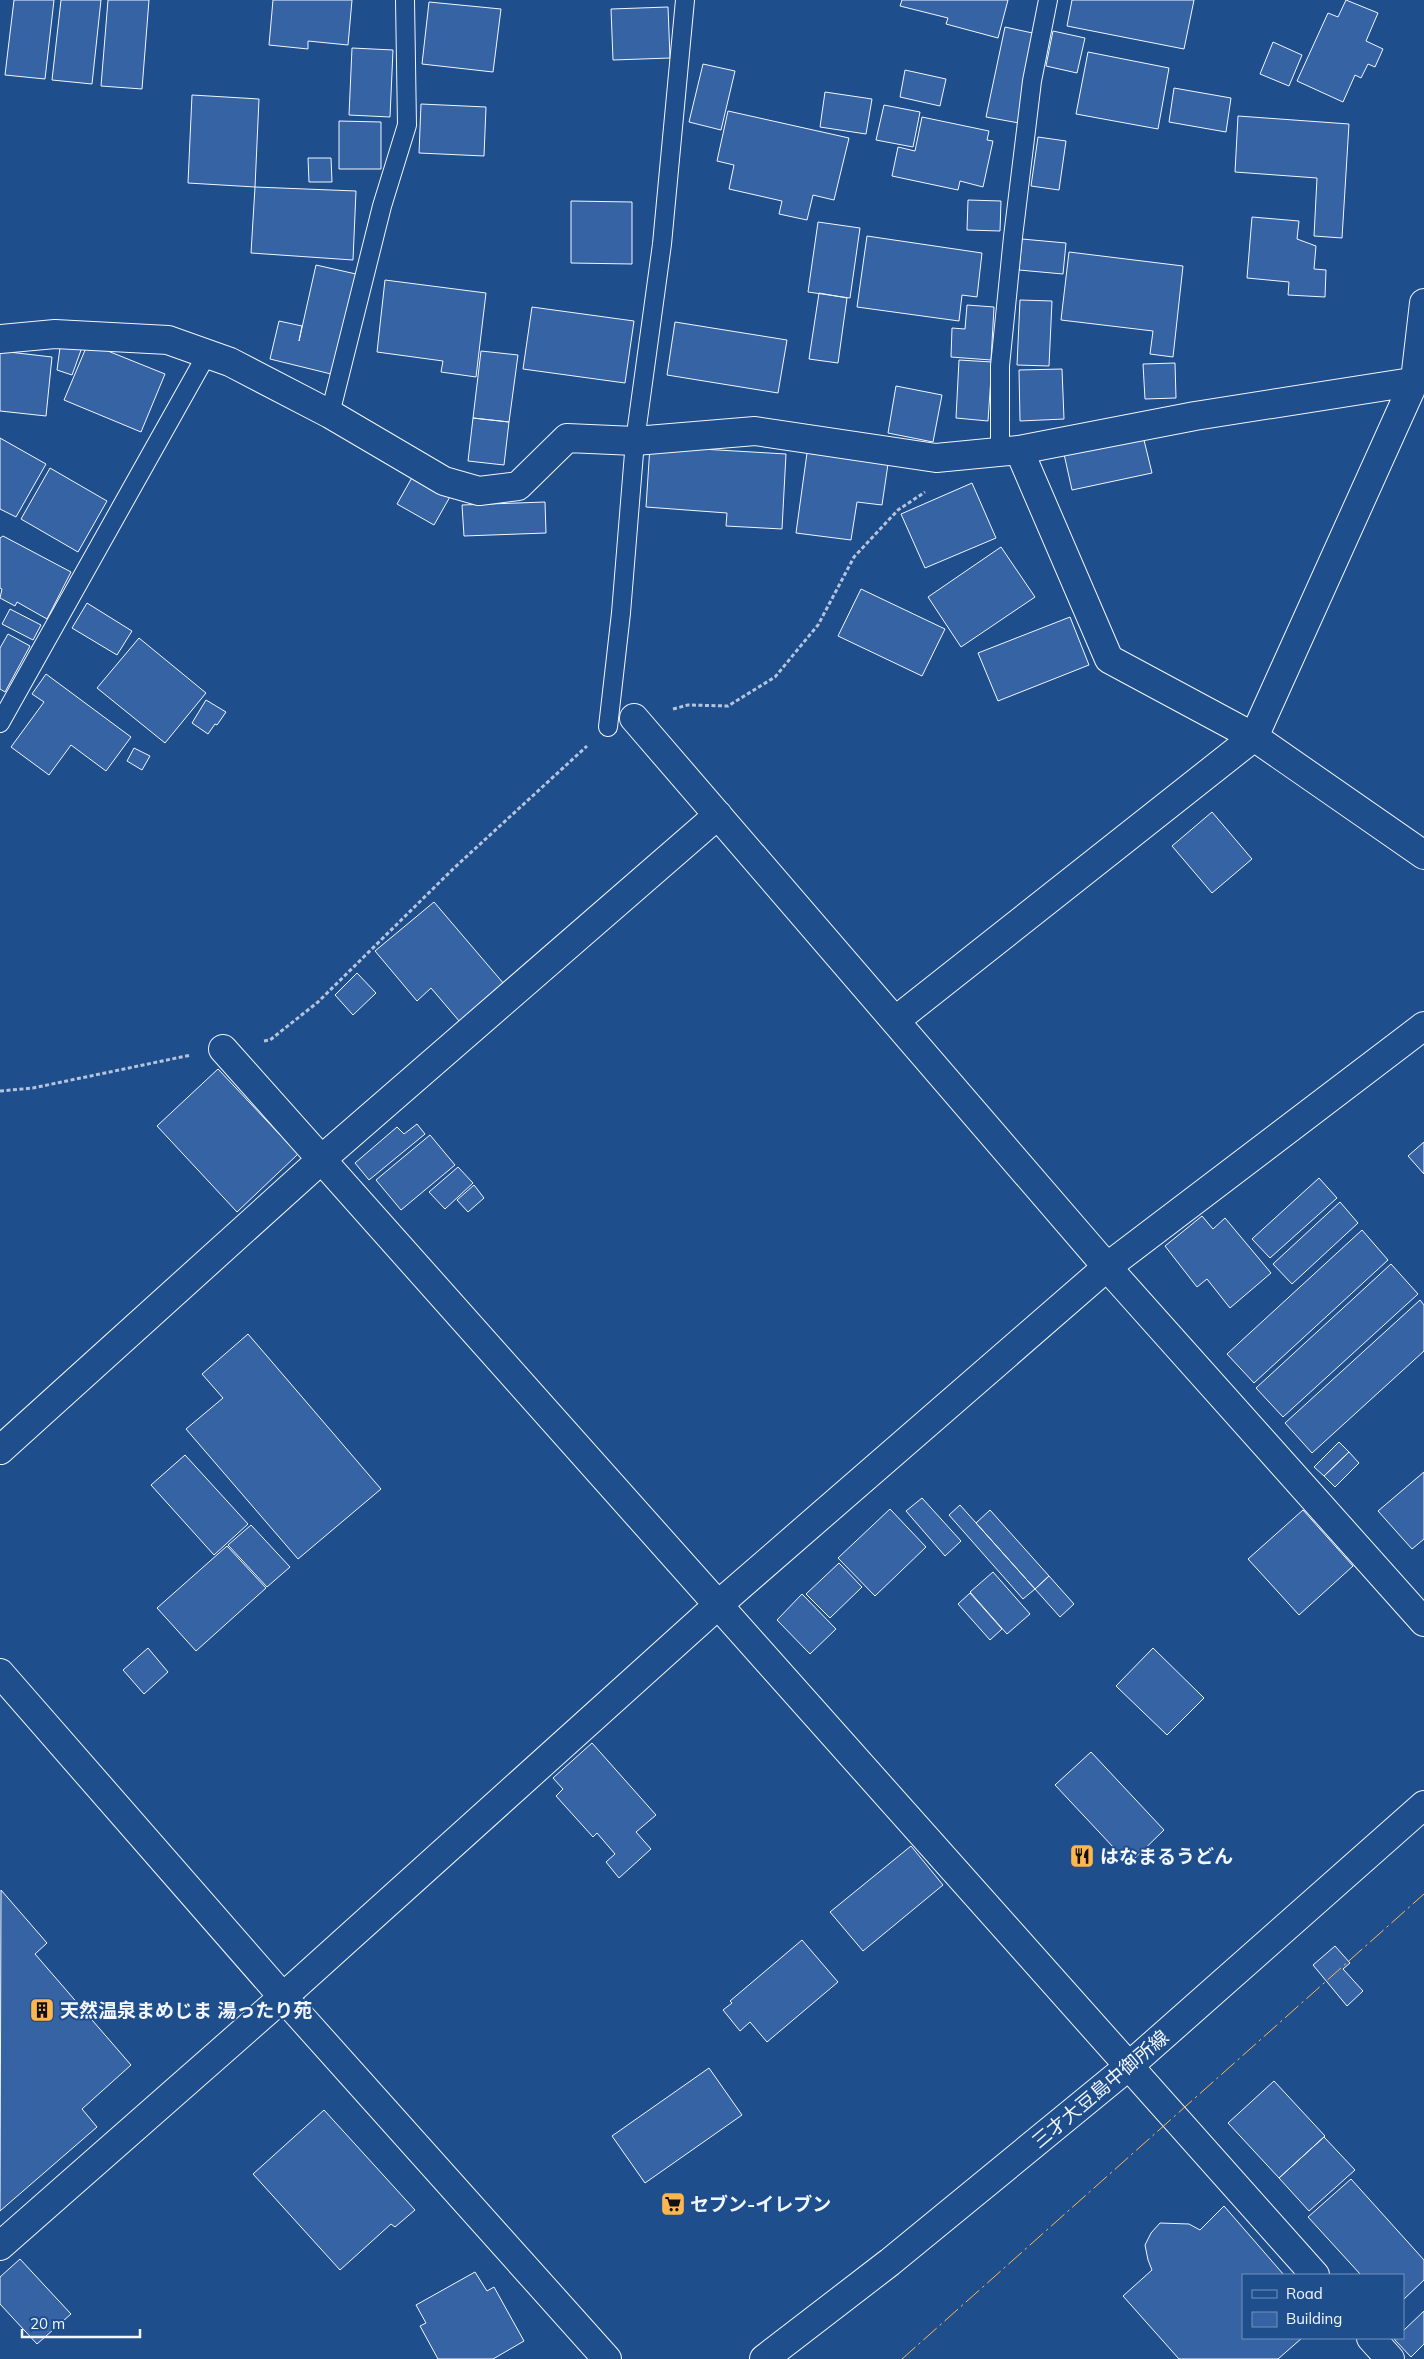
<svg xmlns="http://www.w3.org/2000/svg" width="1424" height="2359" font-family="Mulish,'Noto Sans JP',sans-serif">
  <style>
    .building { fill: #3563a3; stroke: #f2f6ff }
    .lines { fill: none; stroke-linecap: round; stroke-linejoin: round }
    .lane-casing { stroke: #f2f6ff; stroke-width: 20 }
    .street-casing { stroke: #f2f6ff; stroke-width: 30 }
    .secondary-casing { stroke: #f2f6ff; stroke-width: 30 }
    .path { stroke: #b3c4dc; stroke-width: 3; stroke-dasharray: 4 2.5; stroke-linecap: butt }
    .lane { stroke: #1f4e8c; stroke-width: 18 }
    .street { stroke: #1f4e8c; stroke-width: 28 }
    .secondary { stroke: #1f4e8c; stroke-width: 28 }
    .power { stroke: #ffb74d; stroke-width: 1; stroke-dasharray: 18 4 2.5 4; stroke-linecap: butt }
    .labels { text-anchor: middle; stroke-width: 4; stroke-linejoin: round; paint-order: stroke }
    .poi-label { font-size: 19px; font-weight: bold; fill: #f2f6ff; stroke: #1f4e8c; text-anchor: start }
    .street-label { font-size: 19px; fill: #f2f6ff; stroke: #1f4e8c }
  </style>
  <rect width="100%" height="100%" fill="#1f4e8c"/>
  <path class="building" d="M 14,0 L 54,0 L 45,79 L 5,75 Z
    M 61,0 L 101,0 L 92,84 L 52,80 Z
    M 108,0 L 149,0 L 142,89 L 101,86 Z
    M 273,0 L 352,0 L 348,45 L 308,41 L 308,49 L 269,45 Z
    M 902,0 L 1008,0 L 998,38 L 946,24 L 948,18 L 900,6 Z
    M 1072,0 L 1194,0 L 1184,49 L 1067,26 Z
    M 1346,0 L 1378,13 L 1366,41 L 1383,49 L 1375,67 L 1368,64 L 1361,78 L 1355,75 L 1343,102 L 1297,81 L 1328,13 L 1338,17 Z
    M 429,2 L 501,9 L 493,72 L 422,64 Z
    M 668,7 L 670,58 L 613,60 L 611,9 Z
    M 1005,27 L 1037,34 L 1019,123 L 986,117 Z
    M 1053,31 L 1085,38 L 1077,73 L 1046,66 Z
    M 1273,42 L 1302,55 L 1289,86 L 1260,74 Z
    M 352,48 L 393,50 L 390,117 L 349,115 Z
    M 1088,52 L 1169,68 L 1158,129 L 1076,114 Z
    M 703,64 L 735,71 L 721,130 L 689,122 Z
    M 905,70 L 946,79 L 940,106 L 900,97 Z
    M 1174,88 L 1231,98 L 1226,132 L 1169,122 Z
    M 825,92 L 872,99 L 866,134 L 820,127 Z
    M 192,95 L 259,99 L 255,187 L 188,183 Z
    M 421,104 L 486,107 L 484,156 L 419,153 Z
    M 884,105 L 920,112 L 913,147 L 876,140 Z
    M 728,111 L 849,138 L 834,200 L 813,195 L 807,220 L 779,214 L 782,201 L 729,189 L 734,165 L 717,161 Z
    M 1238,116 L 1349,124 L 1342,238 L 1314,236 L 1317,178 L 1235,172 Z
    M 922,117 L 989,131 L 987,140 L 993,141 L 983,187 L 960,181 L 958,190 L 892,176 L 898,147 L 915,151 Z
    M 339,121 L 381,122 L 381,169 L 339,169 Z
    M 1038,137 L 1066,141 L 1059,190 L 1031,186 Z
    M 308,158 L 331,158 L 332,182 L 309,182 Z
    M 255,187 L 356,191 L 353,260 L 251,253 Z
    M 968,200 L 1001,201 L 1000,231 L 967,230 Z
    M 571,201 L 632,202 L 632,264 L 571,263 Z
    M 1252,217 L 1299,221 L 1297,239 L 1316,246 L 1314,269 L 1326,270 L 1325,297 L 1288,295 L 1289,282 L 1247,278 Z
    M 818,222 L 860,228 L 850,298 L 808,292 Z
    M 867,236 L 982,253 L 977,297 L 962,295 L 959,321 L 857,307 Z
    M 1022,239 L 1066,243 L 1063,274 L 1019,270 Z
    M 1069,252 L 1183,266 L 1173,357 L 1150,354 L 1153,331 L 1061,320 Z
    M 316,265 L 356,274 L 331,374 L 270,359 L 279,321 L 302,326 L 299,341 Z
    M 385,280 L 486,293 L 476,377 L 441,372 L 443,361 L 377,352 Z
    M 819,293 L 847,298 L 838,363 L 809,359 Z
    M 1020,300 L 1052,301 L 1049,366 L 1017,365 Z
    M 967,305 L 994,307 L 991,360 L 951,357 L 952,328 L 965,329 Z
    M 532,307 L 634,321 L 625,383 L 523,369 Z
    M 675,322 L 787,340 L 778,393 L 667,375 Z
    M 61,340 L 84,342 L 72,375 L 57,370 Z
    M 88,343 L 165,374 L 141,432 L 64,400 Z
    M 0,351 L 52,357 L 46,416 L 0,411 Z
    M 481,351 L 518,355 L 509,422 L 473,418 Z
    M 959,360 L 992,362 L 988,421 L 956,418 Z
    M 1175,363 L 1176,398 L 1145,399 L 1143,364 Z
    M 1062,369 L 1064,419 L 1020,421 L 1019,370 Z
    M 896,386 L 942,395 L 933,442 L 888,433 Z
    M 473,418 L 509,422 L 504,465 L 468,461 Z
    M 1143,436 L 1152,473 L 1072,490 L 1064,454 Z
    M 0,438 L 46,464 L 16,517 L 0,509 Z
    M 650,446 L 786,454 L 782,529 L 726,526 L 727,513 L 646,507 Z
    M 807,453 L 888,464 L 882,505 L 857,502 L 851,540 L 796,533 Z
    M 50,468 L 107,501 L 78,552 L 21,519 Z
    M 414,474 L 451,495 L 434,525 L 397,504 Z
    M 972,483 L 996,538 L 925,568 L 901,514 Z
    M 545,502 L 546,533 L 464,536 L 462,505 Z
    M 3,536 L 71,572 L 47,619 L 17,602 L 15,606 L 0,598 L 2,589 L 0,588 L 0,538 Z
    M 1001,547 L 1035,597 L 961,647 L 928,597 Z
    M 861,589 L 945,629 L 922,676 L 838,636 Z
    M 87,603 L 132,631 L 117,655 L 72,628 Z
    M 10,609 L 41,625 L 33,640 L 2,624 Z
    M 1070,617 L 1089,665 L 998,701 L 978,653 Z
    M 8,634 L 30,646 L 5,692 L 0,689 L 0,648 Z
    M 139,638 L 206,693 L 165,743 L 97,688 Z
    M 46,674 L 131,737 L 106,771 L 71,745 L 49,775 L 11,747 L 44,702 L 32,694 Z
    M 206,700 L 226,712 L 217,725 L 215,724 L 208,734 L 192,723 Z
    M 134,748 L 150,756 L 142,770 L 127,761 Z
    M 1212,812 L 1252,859 L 1212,893 L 1172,846 Z
    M 434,902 L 504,984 L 460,1022 L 431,988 L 417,1001 L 375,951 Z
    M 357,973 L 376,993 L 353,1015 L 335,995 Z
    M 218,1069 L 298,1154 L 237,1212 L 157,1126 Z
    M 417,1124 L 425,1134 L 369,1180 L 355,1163 L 397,1127 L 404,1134 Z
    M 430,1135 L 455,1165 L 401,1210 L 376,1180 Z
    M 1424,1142 L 1424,1174 L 1408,1156 Z
    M 458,1167 L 473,1183 L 445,1209 L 429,1192 Z
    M 1319,1178 L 1337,1198 L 1270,1258 L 1252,1239 Z
    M 474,1185 L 484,1198 L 468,1212 L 457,1200 Z
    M 1340,1202 L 1358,1223 L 1292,1284 L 1273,1264 Z
    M 1202,1216 L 1213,1229 L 1225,1218 L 1271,1273 L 1230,1308 L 1207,1279 L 1197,1287 L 1165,1246 Z
    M 1362,1230 L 1388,1260 L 1254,1383 L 1227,1354 Z
    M 1391,1264 L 1418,1294 L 1283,1417 L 1256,1388 Z
    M 1420,1300 L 1424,1305 L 1424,1351 L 1312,1453 L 1285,1423 Z
    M 248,1334 L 381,1489 L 298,1559 L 186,1429 L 223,1398 L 202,1374 Z
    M 1339,1442 L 1349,1452 L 1324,1476 L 1314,1467 Z
    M 1349,1452 L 1359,1463 L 1335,1487 L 1324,1476 Z
    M 185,1455 L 248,1524 L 214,1555 L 151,1485 Z
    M 1424,1472 L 1424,1539 L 1412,1549 L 1378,1511 Z
    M 922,1498 L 961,1541 L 945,1556 L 906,1511 Z
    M 960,1505 L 1035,1589 L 1023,1599 L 949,1515 Z
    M 890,1509 L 926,1547 L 875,1596 L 838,1558 Z
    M 990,1510 L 1049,1576 L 1035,1589 L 976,1523 Z
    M 1303,1510 L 1353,1566 L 1299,1615 L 1248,1559 Z
    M 251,1525 L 290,1567 L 267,1587 L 228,1545 Z
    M 227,1546 L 266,1588 L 196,1651 L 157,1608 Z
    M 839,1563 L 862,1587 L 830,1618 L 806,1594 Z
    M 993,1572 L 1030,1614 L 1007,1634 L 970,1592 Z
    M 1049,1576 L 1074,1604 L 1060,1617 L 1035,1589 Z
    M 970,1593 L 1002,1629 L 990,1640 L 958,1604 Z
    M 802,1594 L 836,1629 L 810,1654 L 777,1620 Z
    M 148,1648 L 168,1672 L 144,1694 L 123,1670 Z
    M 1153,1648 L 1204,1698 L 1167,1735 L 1116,1686 Z
    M 592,1743 L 656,1815 L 636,1832 L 651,1849 L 619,1878 L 606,1862 L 615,1854 L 597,1833 L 593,1837 L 556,1796 L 563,1789 L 553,1778 Z
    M 1091,1752 L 1164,1830 L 1129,1864 L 1055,1785 Z
    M 911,1846 L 943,1885 L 863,1951 L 830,1912 Z
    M 1,1890 L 47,1943 L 35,1954 L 131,2065 L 82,2109 L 97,2127 L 0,2211 Z
    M 802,1940 L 838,1982 L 767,2042 L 750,2022 L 740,2031 L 723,2010 L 732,2003 L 730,2001 Z
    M 1335,1946 L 1350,1963 L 1343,1969 L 1363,1991 L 1347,2006 L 1313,1965 Z
    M 709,2068 L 742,2115 L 645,2183 L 612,2136 Z
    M 1274,2081 L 1325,2136 L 1279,2178 L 1228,2123 Z
    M 324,2110 L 415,2210 L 395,2227 L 391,2224 L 340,2270 L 253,2174 Z
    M 1324,2137 L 1355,2170 L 1309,2211 L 1279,2178 Z
    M 1351,2179 L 1424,2260 L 1424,2280 L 1403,2300 L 1403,2275 L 1361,2275 L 1308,2217 Z
    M 1224,2206 L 1284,2275 L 1243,2275 L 1243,2338 L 1302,2338 L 1278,2359 L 1179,2359 L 1123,2296 L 1152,2270 L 1148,2260 L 1145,2245 L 1151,2233 L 1160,2223 L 1189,2224 L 1200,2230 Z
    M 20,2259 L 71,2314 L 37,2344 L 0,2304 L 0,2277 Z
    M 475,2272 L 487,2291 L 494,2287 L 524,2341 L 493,2359 L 438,2359 L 420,2326 L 426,2323 L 416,2305 Z
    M 1424,2311 L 1424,2344 L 1411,2357 L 1394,2339 L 1403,2338 L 1403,2331 Z"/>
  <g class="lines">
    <defs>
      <path id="lane" d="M 330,414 L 382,206 L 407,125 L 405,0
        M 1000,451 L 1000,366 L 1013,237 L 1032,81 L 1048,0
        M 0,723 L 207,354
        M 608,727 L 621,613 L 635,441 L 662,244 L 685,0"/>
      <path id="street" d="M 0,339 L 55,334 L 168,340 L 230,362 L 330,414 L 444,481 L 479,491 L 518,486 L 567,438 L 635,441 L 755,431 L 936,458 L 1019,450 L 1195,416 L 1424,380
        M 1019,450 L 1109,659 L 1254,737 L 1424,855
        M 634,718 L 1107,1267 L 1424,1622
        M 896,1020 L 1254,737 L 1415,380 L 1424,303
        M 223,1049 L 1315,2275
        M 0,1450 L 322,1159 L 718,815
        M 0,1673 L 283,1997 L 607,2359
        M 0,2246 L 283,1997 L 718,1605 L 1107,1267 L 1424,1026
        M 1371,2338 L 1390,2359"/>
      <path id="secondary" d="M 764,2359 L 890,2262 L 1129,2066 L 1424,1805"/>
    </defs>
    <use href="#lane" class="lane-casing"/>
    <use href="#street" class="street-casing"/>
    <use href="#secondary" class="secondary-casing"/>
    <path class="path" d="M 673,709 L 688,705 L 728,706 L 775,677 L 818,625 L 854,557 L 898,510 L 925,492
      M 264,1041 L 270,1040 L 318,1002 L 454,868 L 587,746
      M 0,1091 L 33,1088 L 191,1055"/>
    <use href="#lane" class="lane"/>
    <use href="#street" class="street"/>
    <use href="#secondary" class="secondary"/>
    <path class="power" d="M 902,2359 L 1424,1894"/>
  </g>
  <defs>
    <symbol id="restaurant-square" viewBox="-11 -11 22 22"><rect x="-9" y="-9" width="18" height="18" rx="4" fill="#ffb74d" stroke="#1f4e8c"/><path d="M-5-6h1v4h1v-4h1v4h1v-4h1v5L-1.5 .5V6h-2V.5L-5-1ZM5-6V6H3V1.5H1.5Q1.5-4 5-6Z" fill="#111"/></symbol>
    <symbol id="building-square" viewBox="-11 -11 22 22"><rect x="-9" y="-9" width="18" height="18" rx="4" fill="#ffb74d" stroke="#1f4e8c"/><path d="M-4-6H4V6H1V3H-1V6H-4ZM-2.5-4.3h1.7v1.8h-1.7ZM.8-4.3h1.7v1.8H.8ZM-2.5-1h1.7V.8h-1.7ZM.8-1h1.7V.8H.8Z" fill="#111"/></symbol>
    <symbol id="supermarket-square" viewBox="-11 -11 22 22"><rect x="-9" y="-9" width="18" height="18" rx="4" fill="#ffb74d" stroke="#1f4e8c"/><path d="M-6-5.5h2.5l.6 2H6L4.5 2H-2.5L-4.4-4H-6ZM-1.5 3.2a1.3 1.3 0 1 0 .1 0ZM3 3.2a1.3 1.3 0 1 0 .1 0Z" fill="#111"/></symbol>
  </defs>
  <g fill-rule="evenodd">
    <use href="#restaurant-square" x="1068" y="1842" width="28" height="28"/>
    <use href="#building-square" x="28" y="1996" width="28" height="28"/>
    <use href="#supermarket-square" x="659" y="2190" width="28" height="28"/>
  </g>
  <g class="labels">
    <g class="poi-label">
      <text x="1100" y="1863">はなまるうどん</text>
      <text x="60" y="2017">天然温泉まめじま 湯ったり苑</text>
      <text x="690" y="2211">セブン-イレブン</text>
    </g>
    <g class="street-label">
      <text transform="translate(1100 2089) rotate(-40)" y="7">三才大豆島中御所線</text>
    </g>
  </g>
  <rect x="1242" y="2274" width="162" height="65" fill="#1f4e8c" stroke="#7391ba"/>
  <rect x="1252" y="2290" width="25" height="8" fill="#1f4e8c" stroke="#7391ba"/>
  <text x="1286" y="2299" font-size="15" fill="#f2f6ff">Road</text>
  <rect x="1252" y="2312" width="25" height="15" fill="#3563a3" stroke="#7391ba"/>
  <text x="1286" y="2324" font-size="15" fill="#f2f6ff">Building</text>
  <path d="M22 2329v8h118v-8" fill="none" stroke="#f2f6ff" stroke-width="2.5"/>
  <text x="30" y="2329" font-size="15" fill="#f2f6ff" stroke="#1f4e8c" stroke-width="4" paint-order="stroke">20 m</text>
</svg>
